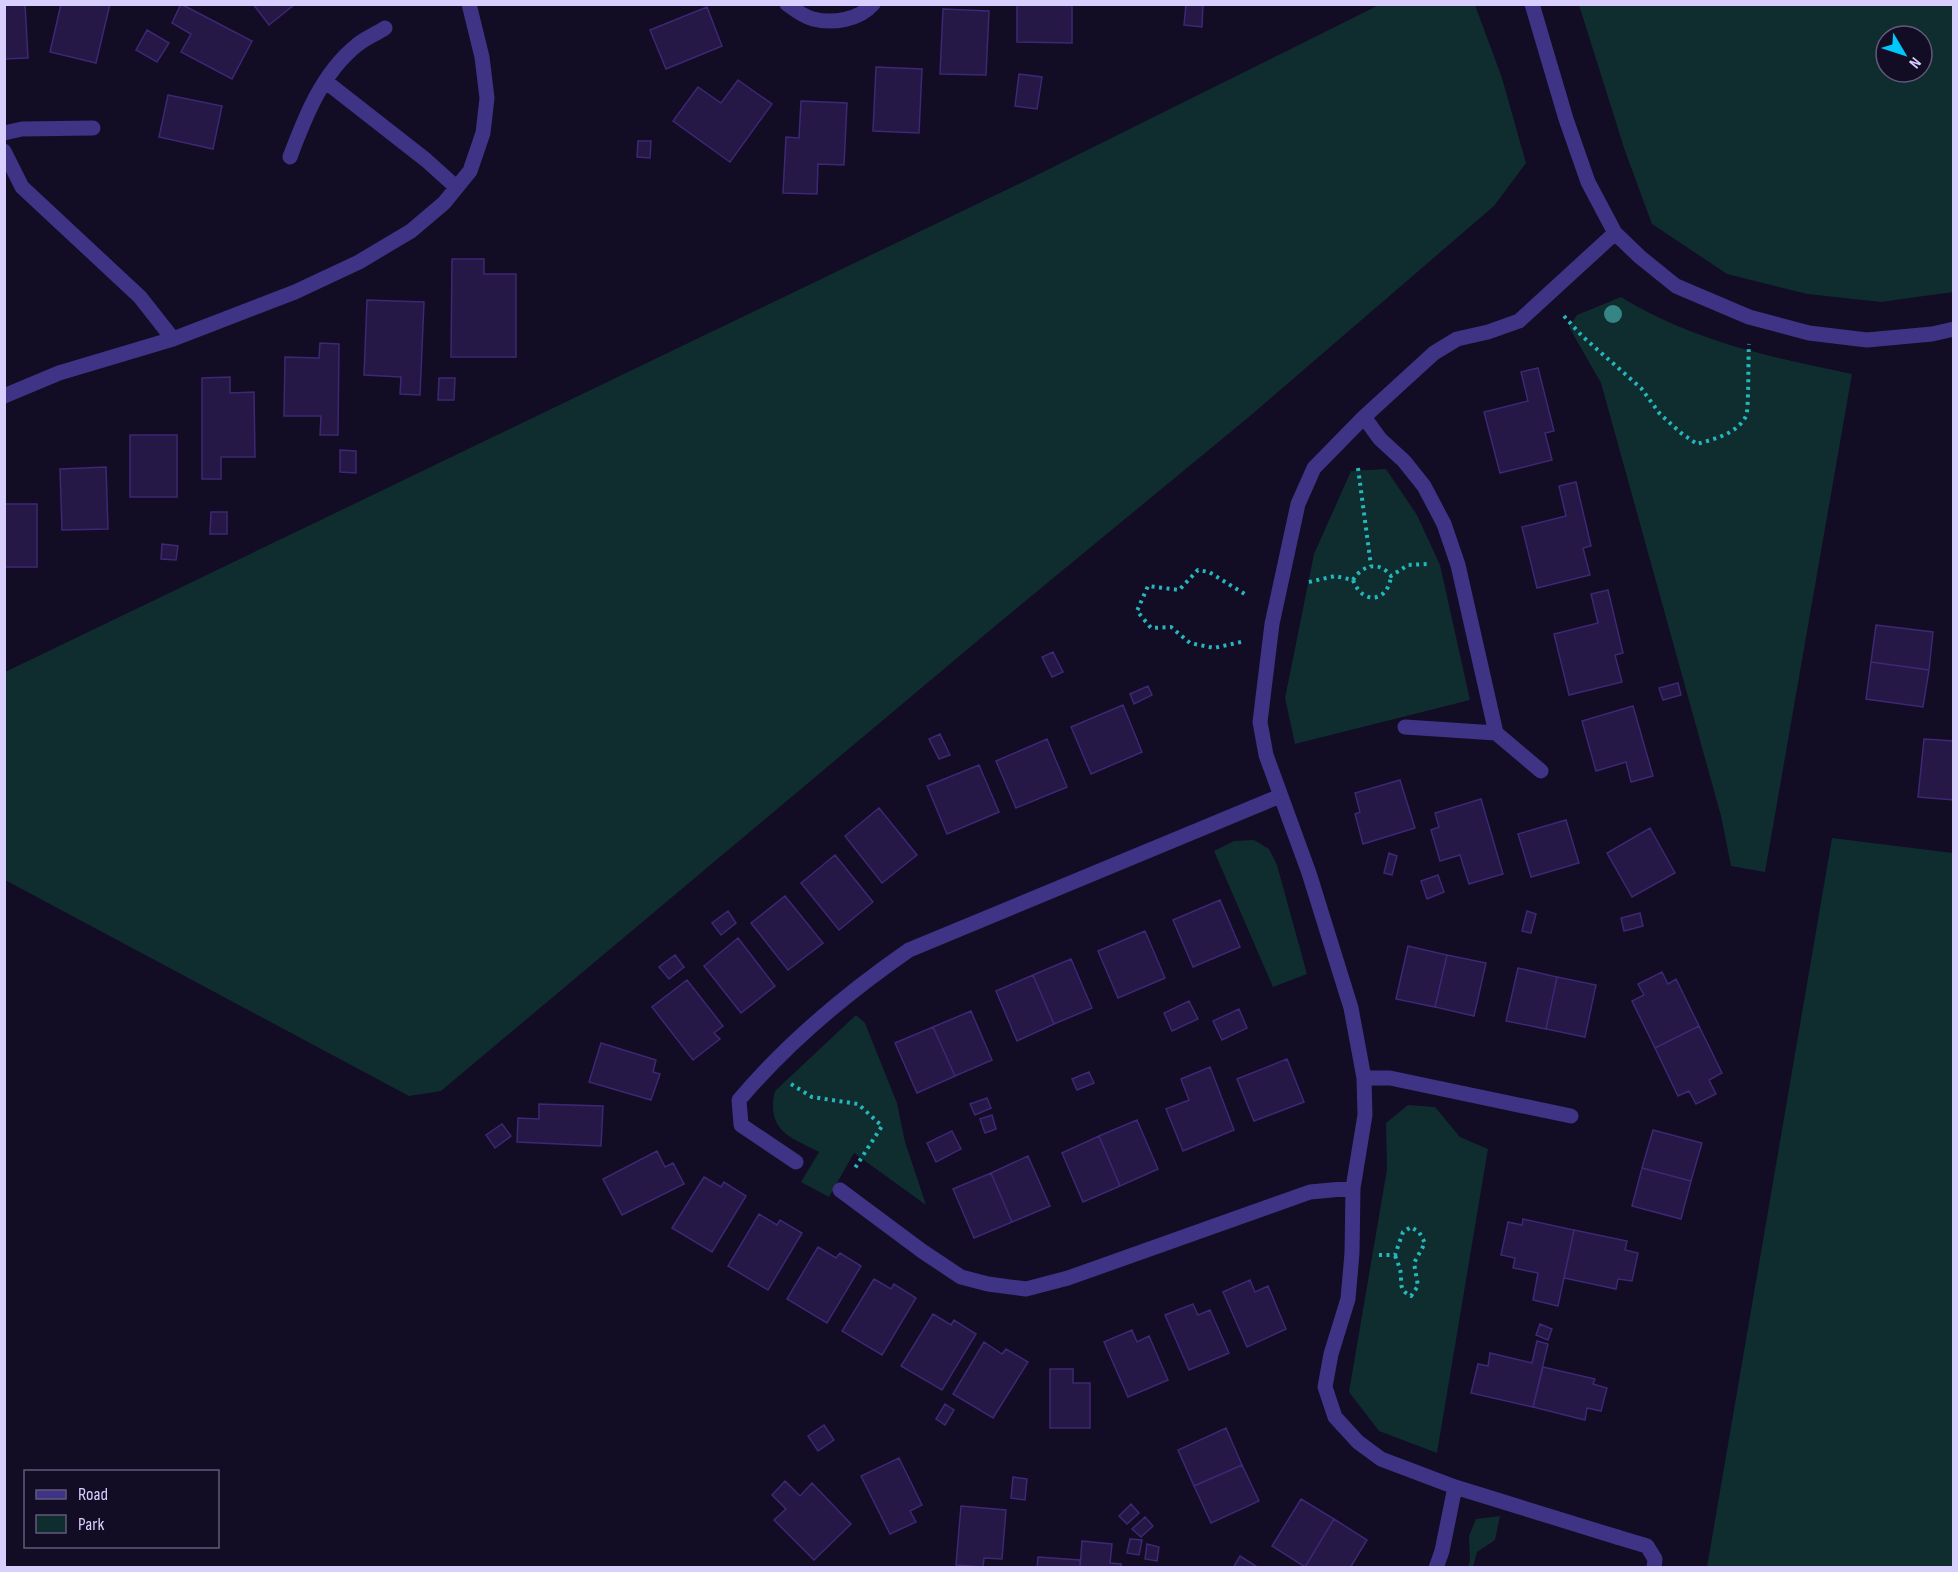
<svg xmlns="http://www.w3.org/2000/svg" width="1958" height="1572" font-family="'Sofia Sans Condensed',sans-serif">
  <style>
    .green { fill: #0f2c2e; fill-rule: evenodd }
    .building { fill: #251746; stroke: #3e2774; stroke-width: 1.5 }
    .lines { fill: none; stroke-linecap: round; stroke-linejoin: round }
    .path { stroke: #25b7bd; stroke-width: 4; stroke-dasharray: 3 4.5; stroke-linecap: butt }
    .service { stroke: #3f3386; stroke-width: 15 }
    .minor { stroke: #3f3386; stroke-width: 15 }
    .tree { fill: #358584 }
  </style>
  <rect width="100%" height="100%" fill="#120c24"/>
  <path class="green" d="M 1379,5 L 1475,5 L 1502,78 L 1526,163 L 1494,206 L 1250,416 L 1000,622 L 441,1091 L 409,1096 L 5,880 L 5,672 L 1033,177 Z
    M 1579,5 L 1953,5 L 1953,292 L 1881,302 L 1807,294 L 1727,274 L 1652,224 L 1625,151 ZM 1886,36 L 1922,36 L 1922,72 L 1886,72 Z
    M 1621,297 C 1693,341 1770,357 1852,374 L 1765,872 L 1731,866 L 1721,816 L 1601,383 L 1569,327 L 1577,315 Z
    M 1386,469 L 1417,515 L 1440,565 L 1470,700 L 1295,744 L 1285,698 L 1314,554 L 1351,471 Z
    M 1832,838 L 1953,853 L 1953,1567 L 1707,1567 Z
    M 1254,840 L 1269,849 L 1277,865 L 1307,974 L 1273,987 L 1214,851 L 1234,841 Z
    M 856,1015 L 865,1023 L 897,1103 L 905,1142 L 926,1205 L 854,1153 L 829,1197 L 801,1182 L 819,1152 C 799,1141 774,1135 773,1108 C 773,1102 773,1095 776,1090 Z
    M 1408,1105 L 1435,1107 L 1460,1137 L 1488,1149 L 1437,1453 L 1379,1431 L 1349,1392 L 1387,1169 L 1386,1123 Z
    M 1500,1516 L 1495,1540 L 1477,1552 L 1473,1567 L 1468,1567 L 1470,1561 L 1469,1536 L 1476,1519 Z"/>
  <path class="building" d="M 4,4 L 25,4 L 28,58 L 4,59 Z
    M 61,4 L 110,4 L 96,63 L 50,52 Z
    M 181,4 L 252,41 L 232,79 L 181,52 L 191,34 L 172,23 Z
    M 253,4 L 295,4 L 269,25 Z
    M 1017,4 L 1072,4 L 1072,43 L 1017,42 Z
    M 1186,4 L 1203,4 L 1202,27 L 1184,25 Z
    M 707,7 L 722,46 L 666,69 L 650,30 Z
    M 943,9 L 989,11 L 986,75 L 940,74 Z
    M 147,30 L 169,43 L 157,62 L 136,50 Z
    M 876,67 L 922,69 L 919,133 L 873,131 Z
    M 1019,74 L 1042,77 L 1037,109 L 1015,106 Z
    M 738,80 L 772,104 L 730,162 L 673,121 L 698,87 L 721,103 Z
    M 168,95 L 222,106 L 213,149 L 159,137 Z
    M 801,101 L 847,103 L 844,165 L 818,164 L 817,194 L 783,193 L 786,137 L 799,138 Z
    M 638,141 L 651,141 L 650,158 L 637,157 Z
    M 452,259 L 484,259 L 484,274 L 516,274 L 516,357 L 451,357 Z
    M 367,300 L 424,302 L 420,395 L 400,394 L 401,377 L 364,375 Z
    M 320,343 L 339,344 L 338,435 L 320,435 L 321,416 L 284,416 L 285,357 L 319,358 Z
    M 1538,368 L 1554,431 L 1545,433 L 1552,460 L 1500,473 L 1484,412 L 1528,401 L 1521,372 Z
    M 230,377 L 230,393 L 254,392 L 255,457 L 221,457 L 221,479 L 202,479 L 202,378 Z
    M 439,378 L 455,378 L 454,400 L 438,400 Z
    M 130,435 L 177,435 L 177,497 L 130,497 Z
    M 340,450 L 356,451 L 356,473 L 340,472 Z
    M 106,467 L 108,529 L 62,530 L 60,469 Z
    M 1576,482 L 1591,546 L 1583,548 L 1590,575 L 1537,588 L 1522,527 L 1566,516 L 1559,486 Z
    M 4,504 L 37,504 L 37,567 L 4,567 Z
    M 211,512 L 227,512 L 227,534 L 210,534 Z
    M 162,544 L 178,546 L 176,560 L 161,559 Z
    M 1608,590 L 1623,653 L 1615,655 L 1622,682 L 1569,695 L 1554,634 L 1598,623 L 1591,594 Z
    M 1876,625 L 1933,632 L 1929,670 L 1871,662 Z
    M 1053,652 L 1063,672 L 1052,677 L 1042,657 Z
    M 1871,662 L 1929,670 L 1923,707 L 1866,699 Z
    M 1678,683 L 1681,695 L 1663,700 L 1659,688 Z
    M 1148,686 L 1152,695 L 1134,704 L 1130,694 Z
    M 1123,705 L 1142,752 L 1091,774 L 1071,727 Z
    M 1633,706 L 1653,776 L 1631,782 L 1626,762 L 1596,771 L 1582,721 Z
    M 940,734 L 950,755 L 939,759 L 929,739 Z
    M 1047,739 L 1067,787 L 1016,808 L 996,761 Z
    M 1924,739 L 1954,741 L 1954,800 L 1918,797 Z
    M 979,765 L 999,812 L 947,834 L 927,786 Z
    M 1400,780 L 1415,828 L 1363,844 L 1355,814 L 1360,812 L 1355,793 Z
    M 1481,799 L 1503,874 L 1469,884 L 1460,855 L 1440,861 L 1431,830 L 1439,827 L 1435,813 Z
    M 879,808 L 917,855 L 882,883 L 845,836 Z
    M 1566,820 L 1579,863 L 1531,877 L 1518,834 Z
    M 1650,828 L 1675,873 L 1632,897 L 1607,853 Z
    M 1389,853 L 1397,856 L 1392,875 L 1384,873 Z
    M 835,855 L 873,902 L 839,930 L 801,883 Z
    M 1438,875 L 1444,892 L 1427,899 L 1421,881 Z
    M 785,896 L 823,943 L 788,970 L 751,923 Z
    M 1220,900 L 1240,947 L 1193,967 L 1173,920 Z
    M 728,911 L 736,923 L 721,935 L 712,923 Z
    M 1527,911 L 1536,914 L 1531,933 L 1522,931 Z
    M 1640,913 L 1643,926 L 1624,931 L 1621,918 Z
    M 1145,931 L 1165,978 L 1118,998 L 1098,951 Z
    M 738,938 L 775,986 L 741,1013 L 704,966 Z
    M 1408,946 L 1447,955 L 1435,1007 L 1396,999 Z
    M 675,955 L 684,967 L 669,979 L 659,967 Z
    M 1447,955 L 1486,963 L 1474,1016 L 1435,1007 Z
    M 1071,959 L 1092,1008 L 1054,1024 L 1033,975 Z
    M 1518,968 L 1557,977 L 1546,1029 L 1506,1021 Z
    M 1662,972 L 1668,984 L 1676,979 L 1699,1026 L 1655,1048 L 1632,1001 L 1644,995 L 1638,984 Z
    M 1033,975 L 1054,1024 L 1017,1041 L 996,991 Z
    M 1557,977 L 1596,985 L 1585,1037 L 1546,1029 Z
    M 687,980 L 723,1026 L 714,1033 L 720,1039 L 693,1060 L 652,1007 Z
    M 1189,1001 L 1198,1019 L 1172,1031 L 1164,1013 Z
    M 1239,1009 L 1247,1028 L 1222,1040 L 1213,1021 Z
    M 971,1011 L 992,1060 L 955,1076 L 933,1027 Z
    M 1699,1026 L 1722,1073 L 1709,1080 L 1716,1094 L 1696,1104 L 1689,1091 L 1678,1096 L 1655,1048 Z
    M 933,1027 L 955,1076 L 917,1093 L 895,1043 Z
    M 601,1043 L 656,1060 L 653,1072 L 660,1074 L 651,1100 L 589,1082 Z
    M 1287,1059 L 1304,1102 L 1254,1121 L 1237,1079 Z
    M 1210,1067 L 1234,1130 L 1183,1151 L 1166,1109 L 1189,1100 L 1181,1079 Z
    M 1089,1072 L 1094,1083 L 1077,1090 L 1072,1079 Z
    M 987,1098 L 991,1108 L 975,1115 L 970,1104 Z
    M 539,1104 L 603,1106 L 601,1146 L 517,1142 L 518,1118 L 539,1119 Z
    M 992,1115 L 996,1129 L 985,1133 L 980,1119 Z
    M 1137,1120 L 1158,1169 L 1120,1186 L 1099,1136 Z
    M 502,1124 L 511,1136 L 495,1148 L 486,1135 Z
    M 1653,1130 L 1702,1143 L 1691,1181 L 1642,1168 Z
    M 952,1131 L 961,1149 L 936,1162 L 927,1143 Z
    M 1099,1136 L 1120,1186 L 1083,1202 L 1062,1153 Z
    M 657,1151 L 665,1167 L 673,1163 L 684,1184 L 622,1215 L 603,1179 Z
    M 1028,1156 L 1050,1206 L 1012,1222 L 991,1173 Z
    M 1642,1168 L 1691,1181 L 1681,1219 L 1632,1206 Z
    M 991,1173 L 1012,1222 L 974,1238 L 953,1189 Z
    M 704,1177 L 721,1187 L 724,1182 L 746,1196 L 712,1252 L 672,1228 Z
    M 759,1214 L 777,1225 L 780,1220 L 802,1233 L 768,1290 L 728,1266 Z
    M 1523,1219 L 1574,1230 L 1558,1306 L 1533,1300 L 1538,1273 L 1513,1268 L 1515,1258 L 1501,1255 L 1508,1222 L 1522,1225 Z
    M 1574,1230 L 1627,1241 L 1625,1250 L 1638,1253 L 1632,1281 L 1618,1279 L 1616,1289 L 1564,1278 Z
    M 818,1247 L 836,1258 L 840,1253 L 861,1266 L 827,1323 L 787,1299 Z
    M 874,1279 L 891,1289 L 894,1284 L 916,1298 L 882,1355 L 842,1331 Z
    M 1250,1280 L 1255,1292 L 1268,1286 L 1286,1329 L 1247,1347 L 1223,1292 Z
    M 1193,1304 L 1198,1315 L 1210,1310 L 1229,1353 L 1189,1370 L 1165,1315 Z
    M 933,1314 L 951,1325 L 954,1320 L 976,1334 L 942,1390 L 901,1366 Z
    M 1540,1324 L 1552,1329 L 1548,1340 L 1536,1335 Z
    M 1132,1330 L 1137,1342 L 1149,1336 L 1168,1380 L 1128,1397 L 1104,1342 Z
    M 1537,1341 L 1548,1344 L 1533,1407 L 1471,1393 L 1478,1364 L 1488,1366 L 1490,1353 L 1532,1363 Z
    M 984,1342 L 1002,1354 L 1006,1349 L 1028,1362 L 993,1418 L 953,1394 Z
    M 1543,1367 L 1595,1379 L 1593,1384 L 1607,1388 L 1601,1411 L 1587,1408 L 1585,1420 L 1533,1407 Z
    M 1050,1369 L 1073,1369 L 1073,1383 L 1090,1383 L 1090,1428 L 1050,1428 Z
    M 945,1404 L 954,1410 L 945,1425 L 936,1419 Z
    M 824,1425 L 834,1440 L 818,1451 L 808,1436 Z
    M 1226,1428 L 1242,1465 L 1194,1486 L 1178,1450 Z
    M 899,1458 L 922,1505 L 910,1511 L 916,1522 L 890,1534 L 861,1476 Z
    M 1242,1465 L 1259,1501 L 1211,1523 L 1194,1486 Z
    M 1013,1477 L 1027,1479 L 1025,1500 L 1011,1498 Z
    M 785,1481 L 800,1496 L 812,1483 L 851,1524 L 814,1560 L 774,1520 L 786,1509 L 772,1495 Z
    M 1301,1499 L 1334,1519 L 1305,1567 L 1272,1546 Z
    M 1131,1504 L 1139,1513 L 1127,1524 L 1119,1516 Z
    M 961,1506 L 1006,1510 L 1002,1559 L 984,1558 L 983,1567 L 956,1565 Z
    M 1145,1517 L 1153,1526 L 1141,1537 L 1132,1529 Z
    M 1334,1519 L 1367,1540 L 1350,1568 L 1306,1568 L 1305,1567 Z
    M 1130,1539 L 1142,1540 L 1139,1555 L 1127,1553 Z
    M 1082,1541 L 1112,1544 L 1110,1563 L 1121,1564 L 1121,1568 L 1080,1568 Z
    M 1147,1544 L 1159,1547 L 1157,1561 L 1145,1559 Z
    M 1240,1556 L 1259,1568 L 1233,1568 Z
    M 1038,1557 L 1080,1560 L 1080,1568 L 1037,1568 Z"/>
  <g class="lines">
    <path class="path" d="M 1564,316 L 1582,336 L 1641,388 L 1660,414 L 1681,433 L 1697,444 C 1714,439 1737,434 1746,416 C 1749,411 1748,355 1749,344
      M 1358,468 L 1371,566
      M 1353,580 C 1362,605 1388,603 1391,576
      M 1309,582 L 1335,576 L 1353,580 C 1363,564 1380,561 1391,576 L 1408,565 L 1428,564
      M 1241,642 L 1214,648 L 1190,643 L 1171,627 L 1151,628 L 1137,611 L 1148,586 L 1179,590 L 1198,570 L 1209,572 L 1248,596
      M 791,1084 L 812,1097 L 858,1104 L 882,1126 L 855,1168
      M 1379,1255 L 1395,1255 L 1403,1232 L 1411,1227 L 1419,1232 L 1425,1243 L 1414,1263 L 1418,1286 L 1411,1296 C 1401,1291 1401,1287 1401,1276 C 1401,1269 1397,1262 1395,1255"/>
    <path class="service" d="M 1617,1537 L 1647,1546 L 1655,1559 L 1654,1568"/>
    <path class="minor" d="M 787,4 C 795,10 804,17 813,19 C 833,24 859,20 873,4
      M 1532,4 L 1566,119 L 1588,182 L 1615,233 L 1640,257 L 1676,286 L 1749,317 L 1809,333 L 1867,340 L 1932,334 L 1954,329
      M 325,81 L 426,160 L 456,187
      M 4,133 L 22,129 L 93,128
      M 4,151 L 22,187 L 140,297 L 173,339
      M 290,157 C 305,117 322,73 357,45 C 365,38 376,34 385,28
      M 1615,233 L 1519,321 L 1488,332 L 1457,339 L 1434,353 L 1364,417 L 1314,468 L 1298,504 L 1272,624 L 1260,722 L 1266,755 L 1309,873 L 1351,1008 L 1364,1078 L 1365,1115 L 1353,1188 L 1352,1253 L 1348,1299 L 1331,1354 L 1325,1387 L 1335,1417 L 1358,1442 L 1381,1459 L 1455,1487 L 1617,1537
      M 4,396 L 59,373 L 173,339 L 295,292 L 359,262 L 411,231 L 444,203 L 470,171 L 483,133 L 487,98 L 482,57 L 469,4
      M 1364,417 L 1380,439 L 1404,461 L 1424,486 L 1444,524 L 1458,565 L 1496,733
      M 1405,727 L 1496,733 L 1541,771
      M 1364,1078 L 1390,1078 L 1571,1116
      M 796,1162 L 741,1125 L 739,1100 C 788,1042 847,993 909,950 L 1280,796
      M 840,1190 L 922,1251 L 961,1277 L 988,1284 L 1026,1289 L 1068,1278 L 1310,1192 L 1353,1188
      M 1436,1568 L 1442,1551 L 1455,1487"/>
  </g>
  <circle class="tree" cx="1613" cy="314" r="9"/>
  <rect width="1958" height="1572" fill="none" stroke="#d9cfff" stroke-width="12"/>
  <rect x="24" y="1470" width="195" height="78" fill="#120c24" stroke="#625a7c" stroke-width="1.5"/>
  <rect x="36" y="1490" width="30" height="9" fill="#3f3386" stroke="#625a7c" stroke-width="1.5"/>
  <text x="78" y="1500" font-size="18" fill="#d9cfff">Road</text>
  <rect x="36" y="1515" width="30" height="18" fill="#0f2c2e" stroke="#625a7c" stroke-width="1.5"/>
  <text x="78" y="1530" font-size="18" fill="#d9cfff">Park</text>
  <g transform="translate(1904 54) rotate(129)"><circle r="28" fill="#120c24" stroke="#625a7c" stroke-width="1.5"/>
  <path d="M0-4.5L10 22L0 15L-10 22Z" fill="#00c8fa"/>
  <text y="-9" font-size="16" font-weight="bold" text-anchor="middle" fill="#d9cfff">N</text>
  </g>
</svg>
